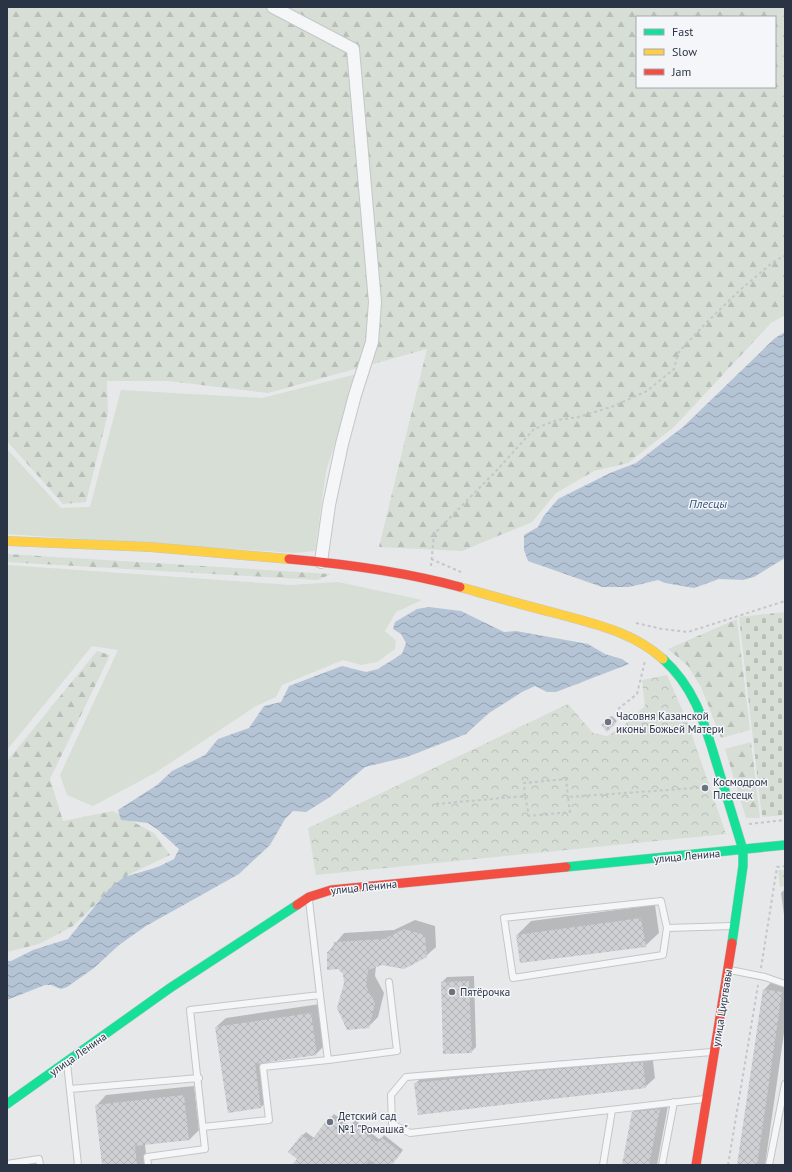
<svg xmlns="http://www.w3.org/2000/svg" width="792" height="1172" font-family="'PT Sans',sans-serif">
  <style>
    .grass { fill: #d6ded6 }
    .forest { fill: url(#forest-firs); fill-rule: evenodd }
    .cemetery { fill: url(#cemetery-stones) }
    .park { fill: url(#park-crowns) }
    .water { fill: url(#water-waves) }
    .shadow { fill: #0003 }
    .building { fill: url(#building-cross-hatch) }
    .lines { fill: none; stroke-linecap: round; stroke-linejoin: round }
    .lane-casing { stroke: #c4c6c8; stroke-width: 8 }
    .street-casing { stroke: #c4c6c8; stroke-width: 14 }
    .fast-casing { stroke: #c4c6c8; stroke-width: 10 }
    .slow-casing { stroke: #c4c6c8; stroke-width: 10 }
    .jam-casing { stroke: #c4c6c8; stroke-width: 10 }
    .path { stroke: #c5c6ca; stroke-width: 2; stroke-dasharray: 3 3; stroke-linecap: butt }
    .lane { stroke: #f5f6f7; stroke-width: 6 }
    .street { stroke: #f5f6f7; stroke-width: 12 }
    .fast { stroke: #16e098; stroke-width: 9 }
    .slow { stroke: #ffcf43; stroke-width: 9 }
    .jam { stroke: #f24e42; stroke-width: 9 }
    .poi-dot { fill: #6c737f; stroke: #f4f6f9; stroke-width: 1.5 }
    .labels { text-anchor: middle; stroke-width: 3; stroke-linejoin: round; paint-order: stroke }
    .poi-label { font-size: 11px; fill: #2b3445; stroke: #f4f6f9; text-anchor: start }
    .street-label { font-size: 11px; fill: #2b3445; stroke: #f4f6f9 }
    .water-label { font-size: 12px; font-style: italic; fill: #34527a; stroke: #f4f6f9 }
  </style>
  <defs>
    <pattern id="forest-firs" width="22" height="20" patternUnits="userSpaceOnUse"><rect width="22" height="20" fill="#d6ded6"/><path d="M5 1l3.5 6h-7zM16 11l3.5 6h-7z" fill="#b8bfb9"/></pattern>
    <pattern id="cemetery-stones" width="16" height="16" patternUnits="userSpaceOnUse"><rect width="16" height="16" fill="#d6ded6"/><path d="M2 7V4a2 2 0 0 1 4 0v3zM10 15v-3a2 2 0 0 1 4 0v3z" fill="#b8bfb9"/></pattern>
    <pattern id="park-crowns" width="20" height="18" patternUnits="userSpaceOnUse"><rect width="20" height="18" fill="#d6ded6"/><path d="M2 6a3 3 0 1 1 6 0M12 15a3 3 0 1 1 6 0" fill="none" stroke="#b8bfb9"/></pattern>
    <pattern id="water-waves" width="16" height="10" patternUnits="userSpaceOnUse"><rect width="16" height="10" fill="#b4c4d5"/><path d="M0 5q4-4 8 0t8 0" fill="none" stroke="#93a0af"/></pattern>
    <pattern id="building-cross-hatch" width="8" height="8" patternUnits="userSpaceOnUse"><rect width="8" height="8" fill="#ced0d3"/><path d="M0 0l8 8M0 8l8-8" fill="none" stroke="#b1b3b6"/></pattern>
  </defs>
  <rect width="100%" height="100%" fill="#e6e8ea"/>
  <path class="grass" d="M 357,374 L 326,471 L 315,551 L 295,553 L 7,534 L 7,449 L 61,508 L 90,507 L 121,390 L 262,398 Z
    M 7,565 L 291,585 L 338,582 L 422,600 L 396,612 L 385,631 L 396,641 L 395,649 L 377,662 L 361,665 L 343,660 L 282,685 L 276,697 L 256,706 L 155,773 L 93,806 L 67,795 L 60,775 L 118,650 L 92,646 L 7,750 Z"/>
  <path class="forest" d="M 7,7 L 785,7 L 785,315 L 771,323 L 674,427 L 628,463 L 594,471 L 556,493 L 532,522 L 462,551 L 379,547 L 427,349 L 268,393 L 168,381 L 107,381 L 108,413 L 86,502 L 63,504 L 7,441 ZM 637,17 L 775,17 L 775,87 L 637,87 Z
    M 7,554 L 331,574 L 318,580 L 7,562 Z
    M 737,619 L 750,730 L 721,738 L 701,687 L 688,666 L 668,649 Z
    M 97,651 L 110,655 L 50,779 L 63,821 L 113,811 L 154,833 L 170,855 L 124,877 L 73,926 L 39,944 L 7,952 L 7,761 Z
    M 751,742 L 760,818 L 746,818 L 725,749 Z
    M 778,870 L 785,870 L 785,886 L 780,887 Z"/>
  <path class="cemetery" d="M 785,612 L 785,815 L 762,817 L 739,617 Z"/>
  <path class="park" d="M 667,675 L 687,721 L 726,834 L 316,875 L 308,828 L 568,704 L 593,733 L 607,736 L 620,729 L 645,706 L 642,680 Z"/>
  <path class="water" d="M 785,332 L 785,558 L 754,577 L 743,580 L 719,579 L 694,588 L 665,583 L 658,580 L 629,587 L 602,587 L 528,561 L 524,550 L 524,535 L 538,527 L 543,517 L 558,499 L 610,473 L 636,463 L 683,427 L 775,338 Z
    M 429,607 L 461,611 L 504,632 L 516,631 L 588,644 L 605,654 L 622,659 L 629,664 L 556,692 L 547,692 L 535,686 L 522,692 L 489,713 L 466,734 L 407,757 L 365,767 L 330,797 L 306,812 L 293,811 L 285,819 L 270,845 L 239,874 L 146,926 L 119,945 L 94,968 L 67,987 L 61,989 L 51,985 L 45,985 L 7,1000 L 7,961 L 11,961 L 33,950 L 68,939 L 109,889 L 124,877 L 158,867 L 174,859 L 179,849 L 158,830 L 148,823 L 121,820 L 118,810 L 157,785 L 172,771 L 205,755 L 218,739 L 249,728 L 264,706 L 281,702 L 289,686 L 342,666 L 366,672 L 378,669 L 402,654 L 406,643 L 401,634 L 393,629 L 395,622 L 417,609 Z"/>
  <path class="shadow" d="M 612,716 L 617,721 L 607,730 L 602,725 Z
    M 785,889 L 785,922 L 781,893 Z
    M 655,905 L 659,933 L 645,946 L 517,935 L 531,921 Z
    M 415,920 L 435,926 L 436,947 L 426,956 L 376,966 L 375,976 L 384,993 L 378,1017 L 368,1027 L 345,983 L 344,973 L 328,952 L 344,933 L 394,930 Z
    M 474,976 L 476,1047 L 471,1052 L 444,1053 L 442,982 L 447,977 Z
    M 773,980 L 785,982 L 785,1026 L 765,1165 L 738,1165 L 764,990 Z
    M 320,1004 L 326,1044 L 316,1054 L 265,1061 L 270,1098 L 261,1107 L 216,1027 L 226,1018 Z
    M 652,1053 L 655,1078 L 645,1087 L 415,1084 L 425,1074 L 498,1066 Z
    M 194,1086 L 199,1130 L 189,1140 L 145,1144 L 147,1165 L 103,1165 L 97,1105 L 106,1095 Z
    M 669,1100 L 657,1165 L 623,1165 L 633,1112 L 642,1103 Z
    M 334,1114 L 350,1126 L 355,1120 L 380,1140 L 384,1135 L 403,1150 L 391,1165 L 294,1165 L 298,1159 L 290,1152 L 303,1135 L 306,1132 L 314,1138 Z"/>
  <path class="building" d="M 610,716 L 616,723 L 607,732 L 601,725 Z
    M 641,918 L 646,947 L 520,963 L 516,935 Z
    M 404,929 L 425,935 L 427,957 L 404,969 L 382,965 L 368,970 L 366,986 L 375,1003 L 369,1028 L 347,1030 L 337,1008 L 344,983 L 343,974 L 338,969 L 327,970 L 327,952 L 333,950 L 334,942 L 384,939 Z
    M 469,981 L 472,1053 L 443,1054 L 441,982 Z
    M 763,989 L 782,992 L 757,1165 L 737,1165 Z
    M 311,1013 L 317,1055 L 255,1064 L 261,1108 L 228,1113 L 215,1027 Z
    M 643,1062 L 646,1088 L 418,1115 L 414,1083 L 487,1075 Z
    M 184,1095 L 189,1140 L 135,1146 L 137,1165 L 102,1165 L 95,1105 Z
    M 660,1109 L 649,1165 L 622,1165 L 632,1112 Z
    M 330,1116 L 347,1129 L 352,1123 L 377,1142 L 381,1137 L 401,1153 L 392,1165 L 377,1165 L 370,1160 L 365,1165 L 292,1165 L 297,1159 L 288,1152 L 302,1134 L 311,1141 Z"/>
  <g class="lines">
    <defs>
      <path id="lane" d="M 309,900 L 320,995
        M 667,928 L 663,955 L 513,978 L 504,918 L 661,901 L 667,928 L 733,926
        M 730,970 L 765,977 L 785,984
        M 328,1060 L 397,1051 L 389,982
        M 67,1063 L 78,1165
        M 70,1089 L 199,1078
        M 705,1099 L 410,1133 L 392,1124 L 391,1095 L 406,1077 L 712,1052
        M 7,1164 L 39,1159 L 40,1165
        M 148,1165 L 147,1157 L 205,1149 L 190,1010 L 320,995 L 328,1060 L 263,1067 L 269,1120 L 203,1127
        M 603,1165 L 612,1110
        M 662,1165 L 674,1102
        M 769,1165 L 785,1084"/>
      <path id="street" d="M 273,7 L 353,49 L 375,302 L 372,342 L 355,395 L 342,444 L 329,505 L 321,562"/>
      <path id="fast" d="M 663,659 C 697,690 705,726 718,768 C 726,795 735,823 743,850 L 743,866 L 732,943
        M 566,867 L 785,845
        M 7,1104 L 170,988 L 297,905"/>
      <path id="slow" d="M 7,541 L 150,547 L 289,559
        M 460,587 C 492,596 523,605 555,613 C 594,624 632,631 663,659"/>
      <path id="jam" d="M 289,559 C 346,564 405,572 460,587
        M 297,905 L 309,897 L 331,890 L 566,867
        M 696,1165 L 732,943"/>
    </defs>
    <use href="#lane" class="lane-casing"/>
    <use href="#street" class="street-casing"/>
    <use href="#fast" class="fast-casing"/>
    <use href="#slow" class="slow-casing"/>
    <use href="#jam" class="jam-casing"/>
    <path class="path" d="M 431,559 L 461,572
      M 431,566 L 434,534 L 498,469 L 534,429 L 557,420 L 579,417 L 614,406 L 647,391 L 674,369 L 678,353 L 707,322 L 739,291 L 772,263 L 785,255
      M 636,623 L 662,629 L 688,632 L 785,601
      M 618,709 L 637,694 L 645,661
      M 525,796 L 524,783 L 566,779 L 568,797
      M 436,804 L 525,796 L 529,816 L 570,812 L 568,797 L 710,787
      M 749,824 L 785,820
      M 761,968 L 777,867 L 785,866
      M 728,1165 L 758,985"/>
    <use href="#lane" class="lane"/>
    <use href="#street" class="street"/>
    <use href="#fast" class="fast"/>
    <use href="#slow" class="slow"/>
    <use href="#jam" class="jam"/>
  </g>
  <g class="poi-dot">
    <circle cx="608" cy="722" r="4"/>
    <circle cx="705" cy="788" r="4"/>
    <circle cx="452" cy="992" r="4"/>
    <circle cx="330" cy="1122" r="4"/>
  </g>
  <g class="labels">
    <g class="poi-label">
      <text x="616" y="720">Часовня Казанской<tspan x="616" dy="13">иконы Божьей Матери</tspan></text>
      <text x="713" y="786">Космодром<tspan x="713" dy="13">Плесецк</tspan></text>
      <text x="460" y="996">Пятёрочка</text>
      <text x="338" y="1120">Детский сад<tspan x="338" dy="13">№1 "Ромашка"</tspan></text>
    </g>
    <g class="street-label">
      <text transform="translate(687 856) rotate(-5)" y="4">улица Ленина</text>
      <text transform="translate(364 887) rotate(-6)" y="4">улица Ленина</text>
      <text transform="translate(722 1008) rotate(-81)" y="4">улица Циргвавы</text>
      <text transform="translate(78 1054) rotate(-35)" y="4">улица Ленина</text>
    </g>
    <g class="water-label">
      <text x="708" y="508">Плесцы</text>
    </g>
  </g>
  <rect width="792" height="1172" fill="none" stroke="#2b3445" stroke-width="16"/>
  <rect x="636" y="16" width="140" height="72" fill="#f4f6f9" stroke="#a4a8b1"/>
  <rect x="644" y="29" width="20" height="6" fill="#16e098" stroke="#a4a8b1"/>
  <text x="672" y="36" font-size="12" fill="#2b3445">Fast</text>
  <rect x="644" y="49" width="20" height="6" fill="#ffcf43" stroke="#a4a8b1"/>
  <text x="672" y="56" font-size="12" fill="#2b3445">Slow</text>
  <rect x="644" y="69" width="20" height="6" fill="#f24e42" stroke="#a4a8b1"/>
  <text x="672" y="76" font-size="12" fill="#2b3445">Jam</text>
</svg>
